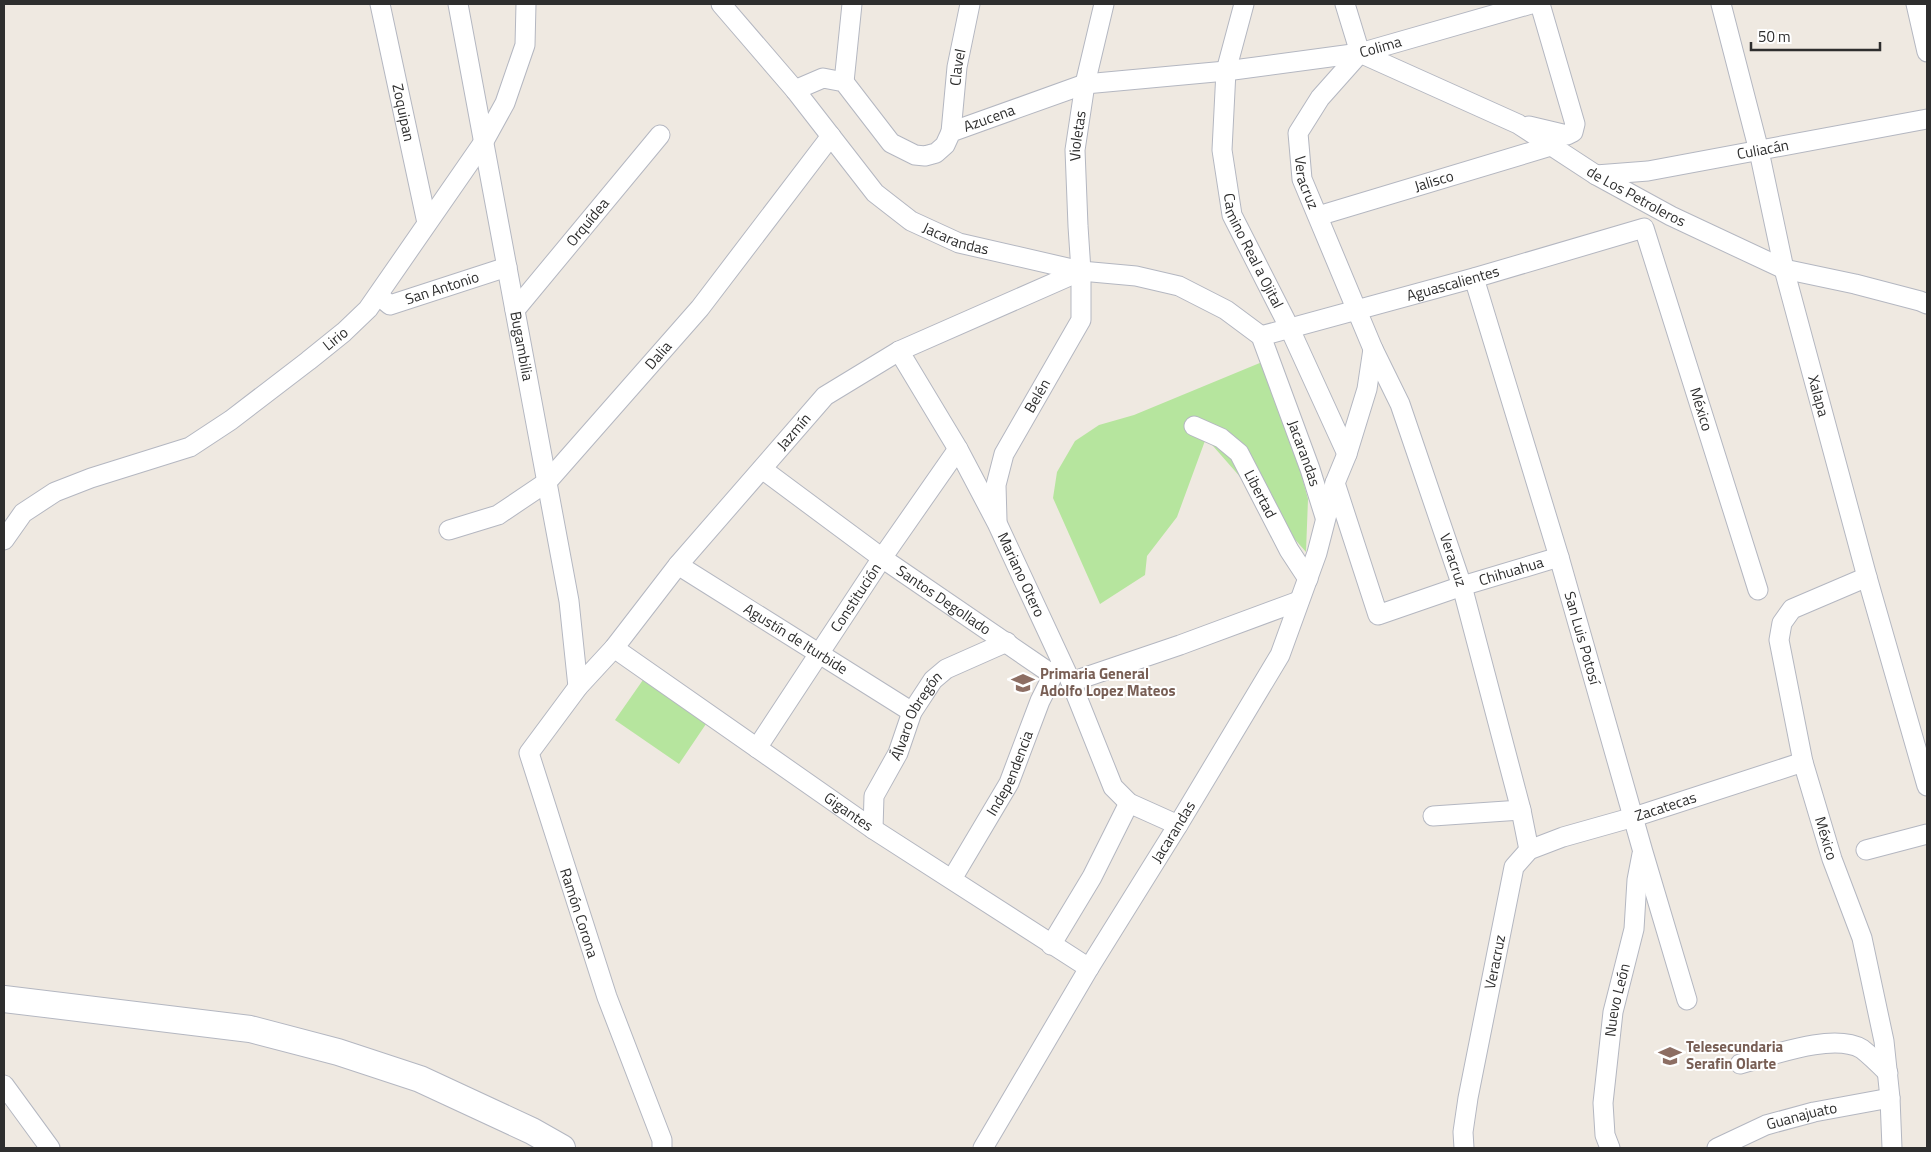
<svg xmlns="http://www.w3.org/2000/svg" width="1931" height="1152" font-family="'Titillium Web',sans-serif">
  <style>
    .green { fill: #b6e59e }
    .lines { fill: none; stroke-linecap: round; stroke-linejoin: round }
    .street-casing { stroke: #b4b7c1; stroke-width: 21 }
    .secondary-casing { stroke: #b4b7c1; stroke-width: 28 }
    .street { stroke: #fff; stroke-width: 19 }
    .secondary { stroke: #fff; stroke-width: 26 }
    .labels { text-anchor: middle; stroke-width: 4; stroke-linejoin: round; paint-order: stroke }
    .street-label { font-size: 15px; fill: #2e2e2e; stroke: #fff }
    .education-label { font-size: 15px; font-weight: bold; fill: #785e54; stroke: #fff; text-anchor: start }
  </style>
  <rect width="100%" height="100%" fill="#efe9e1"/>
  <path class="green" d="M 1267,360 L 1289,429 L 1308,499 L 1306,552 L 1206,438 L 1177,517 L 1147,556 L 1145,575 L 1100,604 L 1053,498 L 1057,472 L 1075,441 L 1099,425 L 1134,415 Z
    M 645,677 L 708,721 L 679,764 L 615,720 Z"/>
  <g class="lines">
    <defs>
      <g id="street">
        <path id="s1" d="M 380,4 L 427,223"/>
        <path id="s2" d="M 458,4 L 569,601 L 578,687"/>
        <path id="s3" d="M 721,4 L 795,90 L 875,193 L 911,221 L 959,243 L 1081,271 L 1136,276 L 1179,286 L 1226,310 L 1261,336 L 1310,469 L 1325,517"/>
        <path id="s4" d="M 1244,4 L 1226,71 L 1222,150 L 1232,215 L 1289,327 L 1347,454"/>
        <path d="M 1345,4 L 1360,53"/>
        <path id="s5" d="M 1721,4 L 1759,151 L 1784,269 L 1867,577 L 1927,786"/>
        <path d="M 1916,4 L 1927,52"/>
        <path id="s6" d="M 1360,53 L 1320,98 L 1298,133 L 1302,179 L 1373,349 L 1400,404 L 1462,586 L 1521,810 L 1529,850"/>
        <path id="s7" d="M 1360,53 L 1518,124 L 1596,175 L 1671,216 L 1784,269 L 1855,284 L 1920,301 L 1927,304"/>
        <path d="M 844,82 L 852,4"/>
        <path id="s8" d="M 795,90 L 823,78 L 844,82 L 891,143 L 915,155 L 925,156 L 936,153 L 945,145 L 951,132 L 1085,84 L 1226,71 L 1360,53 L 1531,4"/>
        <path d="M 1529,126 L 1567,135 L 1573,132 L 1575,124 L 1540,4"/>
        <path id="s9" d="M 951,132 L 957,67 L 970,4"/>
        <path id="s10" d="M 1596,175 L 1648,171 L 1927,119"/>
        <path id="s11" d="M 1318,216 L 1551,146"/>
        <path id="s12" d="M 1474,278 L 1559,557 L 1643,852 L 1687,1000"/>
        <path id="s13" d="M 379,296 L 390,305 L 507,267"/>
        <path id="s14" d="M 515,310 L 660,135"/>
        <path id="s15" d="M 1261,336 L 1474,278 L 1644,228 L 1758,590"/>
        <path id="s16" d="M 899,351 L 958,449 L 997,523 L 1071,682 L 1113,787 L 1129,803 L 1178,825"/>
        <path id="s17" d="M 1194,426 L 1221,438 L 1239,453 L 1289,550 L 1308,579"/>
        <path id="s18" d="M 762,469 L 882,558 L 1053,675"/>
        <path id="s19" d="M 1335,483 L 1378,615 L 1462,586 L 1559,557"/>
        <path id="s20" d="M 997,520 L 996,485 L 1004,454 L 1081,320 L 1081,271 L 1078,226 L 1075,150 L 1085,84 L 1104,4"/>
        <path id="s21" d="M 449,530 L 498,515 L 547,482 L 700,308 L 831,136"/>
        <path id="s22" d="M 4,540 L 23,513 L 55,492 L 91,478 L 190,447 L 231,420 L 308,361 L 344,332 L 368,309 L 483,143 L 505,103 L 525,45 L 526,4"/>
        <path id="s23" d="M 678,565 L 912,712"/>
        <path id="s24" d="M 1867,577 L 1792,609 L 1782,623 L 1779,640 L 1803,762 L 1832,859 L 1862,938 L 1884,1041 L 1890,1098 L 1892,1148"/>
        <path id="s25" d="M 614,648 L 873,829 L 1089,968"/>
        <path d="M 1071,682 L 1180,645 L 1299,601"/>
        <path id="s26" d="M 757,748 L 882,558 L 958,449"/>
        <path d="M 1433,816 L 1521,810"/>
        <path id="s27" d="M 873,829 L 874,796 L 898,753 L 912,712 L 933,680 L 946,669 L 1007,642"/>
        <path d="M 1866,850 L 1927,834"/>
        <path id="s28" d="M 952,879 L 1009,783 L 1040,701 L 1053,675 L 1060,666"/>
        <path d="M 1051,945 L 1092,877 L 1129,803"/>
        <path d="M 1740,1064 C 1771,1056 1833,1032 1862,1049 C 1871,1056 1880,1065 1888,1073"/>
        <path d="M 4,1085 L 50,1148"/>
        <path id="s29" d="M 662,1148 L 662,1140 L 607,997 L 529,753 L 578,687 L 614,648 L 678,565 L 825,396 L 899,351 L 1081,271"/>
        <path id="s30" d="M 983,1148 L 1089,968 L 1178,825 L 1280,655 L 1317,553 L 1335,483 L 1347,454 L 1367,389 L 1373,349"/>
        <path id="s31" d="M 1464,1148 L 1463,1132 L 1468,1098 L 1514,867 L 1529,850 L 1563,837 L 1634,817 L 1803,762"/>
        <path id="s32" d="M 1610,1148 L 1605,1135 L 1603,1103 L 1613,1012 L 1634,929 L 1637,880 L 1642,854"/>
        <path id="s33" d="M 1717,1148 L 1766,1125 L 1814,1112 L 1890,1098"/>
      </g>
      <path id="secondary" d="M 4,999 L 250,1029 L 338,1052 L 420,1079 L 532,1131 L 562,1148"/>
    </defs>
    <use href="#street" class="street-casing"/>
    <use href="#secondary" class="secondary-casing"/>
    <use href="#street" class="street"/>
    <use href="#secondary" class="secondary"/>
  </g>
  <defs>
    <symbol id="school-bare" viewBox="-9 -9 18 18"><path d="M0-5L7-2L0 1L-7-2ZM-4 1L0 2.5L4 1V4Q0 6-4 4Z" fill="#8d6e63" stroke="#fff" stroke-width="2.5" paint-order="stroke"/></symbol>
  </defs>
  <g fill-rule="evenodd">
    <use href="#school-bare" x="1007" y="667" width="32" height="32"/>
    <use href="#school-bare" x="1654" y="1040" width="32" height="32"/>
  </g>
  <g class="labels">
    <g class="street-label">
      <text dy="5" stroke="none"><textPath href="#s8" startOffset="644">Colima</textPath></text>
      <text dy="5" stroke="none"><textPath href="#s9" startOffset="65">Clavel</textPath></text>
      <text dy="5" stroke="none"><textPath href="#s1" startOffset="111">Zoquipan</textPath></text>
      <text dy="5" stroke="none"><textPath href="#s8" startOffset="244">Azucena</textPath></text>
      <text dy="5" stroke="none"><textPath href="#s20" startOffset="406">Violetas</textPath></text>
      <text dy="5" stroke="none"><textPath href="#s10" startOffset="169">Culiacán</textPath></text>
      <text dy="5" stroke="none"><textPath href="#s11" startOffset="121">Jalisco</textPath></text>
      <text dy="5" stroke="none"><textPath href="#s6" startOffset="152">Veracruz</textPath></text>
      <text dy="5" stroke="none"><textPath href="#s7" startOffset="312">de Los Petroleros</textPath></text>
      <text dy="5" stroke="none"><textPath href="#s14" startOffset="114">Orquídea</textPath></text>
      <text dy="5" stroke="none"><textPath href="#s3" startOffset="338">Jacarandas</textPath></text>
      <text dy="5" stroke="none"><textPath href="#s4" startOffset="255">Camino Real a Ojital</textPath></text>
      <text dy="5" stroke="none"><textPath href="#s15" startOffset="199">Aguascalientes</textPath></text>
      <text dy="5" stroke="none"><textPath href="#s13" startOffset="69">San Antonio</textPath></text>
      <text dy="5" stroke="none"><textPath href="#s22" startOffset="395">Lirio</textPath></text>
      <text dy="5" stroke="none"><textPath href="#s2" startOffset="348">Bugambilia</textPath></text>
      <text dy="5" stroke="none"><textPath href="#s21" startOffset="279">Dalia</textPath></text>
      <text dy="5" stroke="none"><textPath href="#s20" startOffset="134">Belén</textPath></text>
      <text dy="5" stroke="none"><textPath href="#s5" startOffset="404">Xalapa</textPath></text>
      <text dy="5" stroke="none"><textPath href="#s15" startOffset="588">México</textPath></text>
      <text dy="5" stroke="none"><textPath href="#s29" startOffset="834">Jazmín</textPath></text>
      <text dy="5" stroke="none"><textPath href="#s3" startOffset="788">Jacarandas</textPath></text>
      <text dy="5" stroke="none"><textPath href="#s17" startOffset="99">Libertad</textPath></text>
      <text dy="5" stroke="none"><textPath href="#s6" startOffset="558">Veracruz</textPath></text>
      <text dy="5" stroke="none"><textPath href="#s19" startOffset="279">Chihuahua</textPath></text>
      <text dy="5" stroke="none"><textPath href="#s16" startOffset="255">Mariano Otero</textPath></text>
      <text dy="5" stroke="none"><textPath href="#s26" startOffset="180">Constitución</textPath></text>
      <text dy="5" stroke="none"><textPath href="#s18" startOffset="224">Santos Degollado</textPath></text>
      <text dy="5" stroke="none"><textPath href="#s23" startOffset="139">Agustín de Iturbide</textPath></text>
      <text dy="5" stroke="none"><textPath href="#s12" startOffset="376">San Luis Potosí</textPath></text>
      <text dy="5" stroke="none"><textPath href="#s27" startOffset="124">Álvaro Obregón</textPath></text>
      <text dy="5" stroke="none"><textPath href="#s28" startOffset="121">Independencia</textPath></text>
      <text dy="5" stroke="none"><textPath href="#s31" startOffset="452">Zacatecas</textPath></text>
      <text dy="5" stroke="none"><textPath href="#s25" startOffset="286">Gigantes</textPath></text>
      <text dy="5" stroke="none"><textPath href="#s30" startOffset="369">Jacarandas</textPath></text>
      <text dy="5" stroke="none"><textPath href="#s24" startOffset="320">México</textPath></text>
      <text transform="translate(579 913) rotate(72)" y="5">Ramón Corona</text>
      <text dy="5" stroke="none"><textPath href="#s31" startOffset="189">Veracruz</textPath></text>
      <text dy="5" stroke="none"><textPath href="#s32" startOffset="150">Nuevo León</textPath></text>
      <text dy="5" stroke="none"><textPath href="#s33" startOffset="91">Guanajuato</textPath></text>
    </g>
    <g class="education-label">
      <text x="1040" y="679">Primaria General<tspan x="1040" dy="17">Adolfo Lopez Mateos</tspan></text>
      <text x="1686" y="1052">Telesecundaria<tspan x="1686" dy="17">Serafin Olarte</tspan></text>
    </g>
  </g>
  <rect width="1931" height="1152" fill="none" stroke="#2e2e2e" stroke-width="10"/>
  <path d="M1751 42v8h129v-8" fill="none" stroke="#2e2e2e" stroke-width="2.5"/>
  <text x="1758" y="42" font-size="15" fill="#2e2e2e" stroke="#ffffff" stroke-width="4" paint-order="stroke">50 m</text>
</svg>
